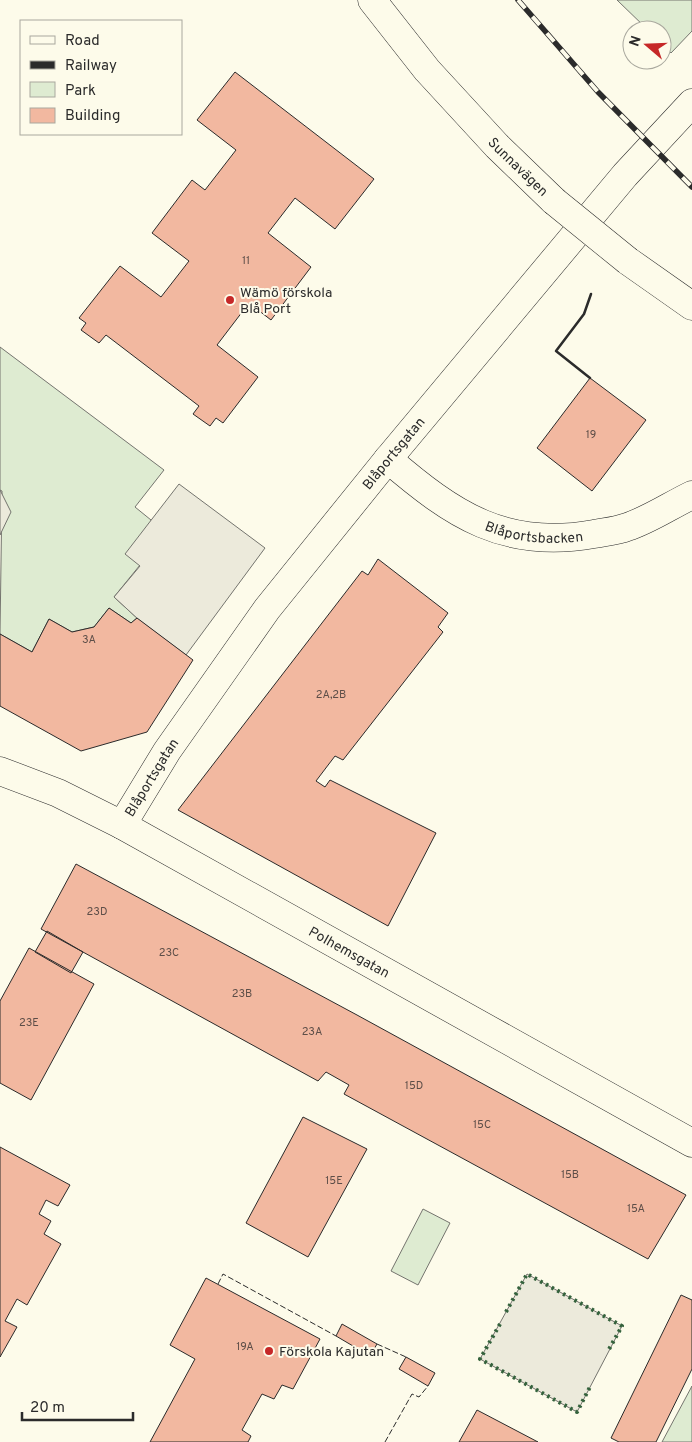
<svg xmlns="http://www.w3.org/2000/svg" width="692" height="1442" font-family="Overpass,sans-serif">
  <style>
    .green { fill: #deebd1; stroke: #74746e }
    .parking { fill: #eceadb; stroke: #74746e }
    .building { fill: #f2b8a0; stroke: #2b2b2b }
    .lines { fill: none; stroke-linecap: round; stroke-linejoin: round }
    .street-casing { stroke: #2b2b2b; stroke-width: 29 }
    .secondary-casing { stroke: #2b2b2b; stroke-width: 29 }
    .street { stroke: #fdfbea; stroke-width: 28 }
    .secondary { stroke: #fdfbea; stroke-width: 28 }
    .rail-casing { stroke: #2b2b2b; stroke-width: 5.5 }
    .rail { stroke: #fdfbea; stroke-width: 4; stroke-dasharray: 11; stroke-linecap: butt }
    .secondary-bridge-casing { stroke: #2b2b2b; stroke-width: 29; stroke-linecap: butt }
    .secondary-bridge { stroke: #fdfbea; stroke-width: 28 }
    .hedge { stroke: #34623c; stroke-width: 4; stroke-dasharray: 2.5 4; stroke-linecap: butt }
    .fence { stroke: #2b2b2b; stroke-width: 1; stroke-dasharray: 6 2.5; stroke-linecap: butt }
    .wall { stroke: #2b2b2b; stroke-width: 2.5 }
    .poi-dot { fill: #c62828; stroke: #fdfbea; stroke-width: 2 }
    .labels { text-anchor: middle; stroke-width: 4; stroke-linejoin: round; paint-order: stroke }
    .number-label { font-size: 11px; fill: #5d4e48 }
    .street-label { font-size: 14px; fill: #2b2b2b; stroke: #fdfbea }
    .poi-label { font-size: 14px; fill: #2b2b2b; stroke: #fdfbea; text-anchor: start }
  </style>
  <rect width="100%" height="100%" fill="#fdfbea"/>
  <path class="green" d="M 617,0 L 692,0 L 692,31 L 671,53 L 662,44 L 662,30 L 648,30 Z
    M 0,347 L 164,470 L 135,507 L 151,520 L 140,565 L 114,597 L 137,618 L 131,623 L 109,608 L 94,627 L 72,632 L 49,619 L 32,652 L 0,634 L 2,491 L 0,490 Z
    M 423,1209 L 450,1223 L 418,1285 L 391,1271 Z
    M 692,1386 L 692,1442 L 662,1442 Z"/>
  <path class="parking" d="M 179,484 L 265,548 L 186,655 L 139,620 L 114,597 L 140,566 L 125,554 Z
    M 0,490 L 11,512 L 0,535 Z
    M 527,1274 L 622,1326 L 577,1412 L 480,1359 Z"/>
  <path class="building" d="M 235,72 L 374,179 L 335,229 L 295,198 L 268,233 L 311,267 L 271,320 L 249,303 L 217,345 L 258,377 L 223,423 L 216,418 L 210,426 L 193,414 L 199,406 L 106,335 L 99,343 L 81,330 L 86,323 L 79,318 L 120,266 L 161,297 L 189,261 L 152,233 L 192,180 L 205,190 L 236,150 L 197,120 Z
    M 590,378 L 646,420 L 592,491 L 537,448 Z
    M 378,559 L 448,613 L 438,627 L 443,632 L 343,760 L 335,756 L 316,781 L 325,787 L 330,780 L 436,833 L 388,926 L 178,810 L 362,571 L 368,575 Z
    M 109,608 L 131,623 L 137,618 L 193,660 L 147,732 L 81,751 L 0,706 L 0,634 L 32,652 L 49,619 L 72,632 L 94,627 Z
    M 76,864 L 357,1015 L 686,1195 L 648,1259 L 344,1094 L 349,1085 L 326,1072 L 318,1081 L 41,929 Z
    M 47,931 L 83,952 L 71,973 L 35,952 Z
    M 29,948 L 94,984 L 31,1100 L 0,1083 L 0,1001 Z
    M 303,1117 L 367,1149 L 308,1257 L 246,1223 Z
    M 0,1147 L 70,1185 L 58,1206 L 46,1200 L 39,1214 L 51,1221 L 44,1234 L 61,1244 L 27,1305 L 17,1299 L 5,1321 L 17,1327 L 0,1357 Z
    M 206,1278 L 320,1339 L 293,1389 L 282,1385 L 274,1399 L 262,1394 L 242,1430 L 251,1436 L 248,1442 L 150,1442 L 195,1359 L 170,1345 Z
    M 681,1295 L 692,1300 L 692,1369 L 656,1442 L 619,1442 L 611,1438 Z
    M 342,1324 L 377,1344 L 370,1356 L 336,1336 Z
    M 406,1357 L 435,1373 L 428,1386 L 399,1369 Z
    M 477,1410 L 538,1442 L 459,1442 Z"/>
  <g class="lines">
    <defs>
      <g id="street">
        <path id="s1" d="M 388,459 C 453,515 505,550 594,534 C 604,532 617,531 627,527 C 649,520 671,505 692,495"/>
      </g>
      <g id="secondary">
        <path id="s2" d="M 372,0 L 427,70 L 497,146 L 554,201"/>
        <path d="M 628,261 L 692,306"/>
        <path id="s3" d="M 0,771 L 58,793 L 122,825 L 692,1143"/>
        <path id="s4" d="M 122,825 L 167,751 L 267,609 L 388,459 L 625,175 L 692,103"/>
      </g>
    </defs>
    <use href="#street" class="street-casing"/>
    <use href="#secondary" class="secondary-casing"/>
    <use href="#street" class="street"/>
    <use href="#secondary" class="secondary"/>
    <defs>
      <path id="rail" d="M 518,0 L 598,92 L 692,187"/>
    </defs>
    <use href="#rail" class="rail-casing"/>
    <use href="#rail" class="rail"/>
    <defs>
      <path id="secondary-bridge" d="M 554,201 L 628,261"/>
    </defs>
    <use href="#secondary-bridge" class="secondary-bridge-casing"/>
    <use href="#secondary-bridge" class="secondary-bridge"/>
    <path class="hedge" d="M 506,1312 L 527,1274 L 622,1326 L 608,1351
      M 500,1324 L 480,1359 L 577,1412 L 591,1385"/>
    <path class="fence" d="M 218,1284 L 223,1274 L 336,1336
      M 377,1344 L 406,1357
      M 385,1442 L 412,1394 L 419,1397 L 428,1386"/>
    <path class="wall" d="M 590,378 L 556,351 L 584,314 L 591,294"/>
  </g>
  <g class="poi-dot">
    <circle cx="230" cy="300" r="5"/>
    <circle cx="269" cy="1351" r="5"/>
  </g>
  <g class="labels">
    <g class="number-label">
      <text x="246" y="264">11</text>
      <text x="591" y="438">19</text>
      <text x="89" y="643">3A</text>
      <text x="331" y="698">2A,2B</text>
      <text x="97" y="915">23D</text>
      <text x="169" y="956">23C</text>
      <text x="242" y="997">23B</text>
      <text x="29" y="1026">23E</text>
      <text x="312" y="1035">23A</text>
      <text x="414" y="1089">15D</text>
      <text x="482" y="1128">15C</text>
      <text x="570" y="1178">15B</text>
      <text x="334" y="1184">15E</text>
      <text x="636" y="1212">15A</text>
      <text x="245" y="1350">19A</text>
    </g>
    <g class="street-label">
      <text dy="5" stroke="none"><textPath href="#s2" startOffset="222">Sunnavägen</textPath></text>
      <text dy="5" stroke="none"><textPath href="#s4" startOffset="461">Blåportsgatan</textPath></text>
      <text dy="5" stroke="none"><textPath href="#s1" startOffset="168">Blåportsbacken</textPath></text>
      <text dy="5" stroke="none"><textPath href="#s4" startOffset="56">Blåportsgatan</textPath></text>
      <text dy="5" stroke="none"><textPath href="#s3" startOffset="394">Polhemsgatan</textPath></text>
    </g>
    <g class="poi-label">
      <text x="240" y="297">Wämö förskola<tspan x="240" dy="16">Blå Port</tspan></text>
      <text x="279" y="1356">Förskola Kajutan</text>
    </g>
  </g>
  <rect x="20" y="20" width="162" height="115" fill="#fdfbea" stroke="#a9a89e"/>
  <rect x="30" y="36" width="25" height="8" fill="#fdfbea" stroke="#a9a89e"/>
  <text x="65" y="45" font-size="15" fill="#2b2b2b">Road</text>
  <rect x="30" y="61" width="25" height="8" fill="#2b2b2b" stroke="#a9a89e"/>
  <text x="65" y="70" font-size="15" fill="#2b2b2b">Railway</text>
  <rect x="30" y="82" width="25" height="15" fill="#deebd1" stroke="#a9a89e"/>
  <text x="65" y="95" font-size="15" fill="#2b2b2b">Park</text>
  <rect x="30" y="108" width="25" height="15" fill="#f2b8a0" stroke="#a9a89e"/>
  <text x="65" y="120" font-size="15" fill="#2b2b2b">Building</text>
  <g transform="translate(647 45) rotate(289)"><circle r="24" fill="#fdfbea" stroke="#a9a89e"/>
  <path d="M0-4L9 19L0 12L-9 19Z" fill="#c62828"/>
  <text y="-8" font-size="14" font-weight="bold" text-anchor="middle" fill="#2b2b2b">N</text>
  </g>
  <path d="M22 1412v8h111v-8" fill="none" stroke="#2b2b2b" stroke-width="2.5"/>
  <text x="30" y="1412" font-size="15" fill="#2b2b2b" stroke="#fdfbea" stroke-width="4" paint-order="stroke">20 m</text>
</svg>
